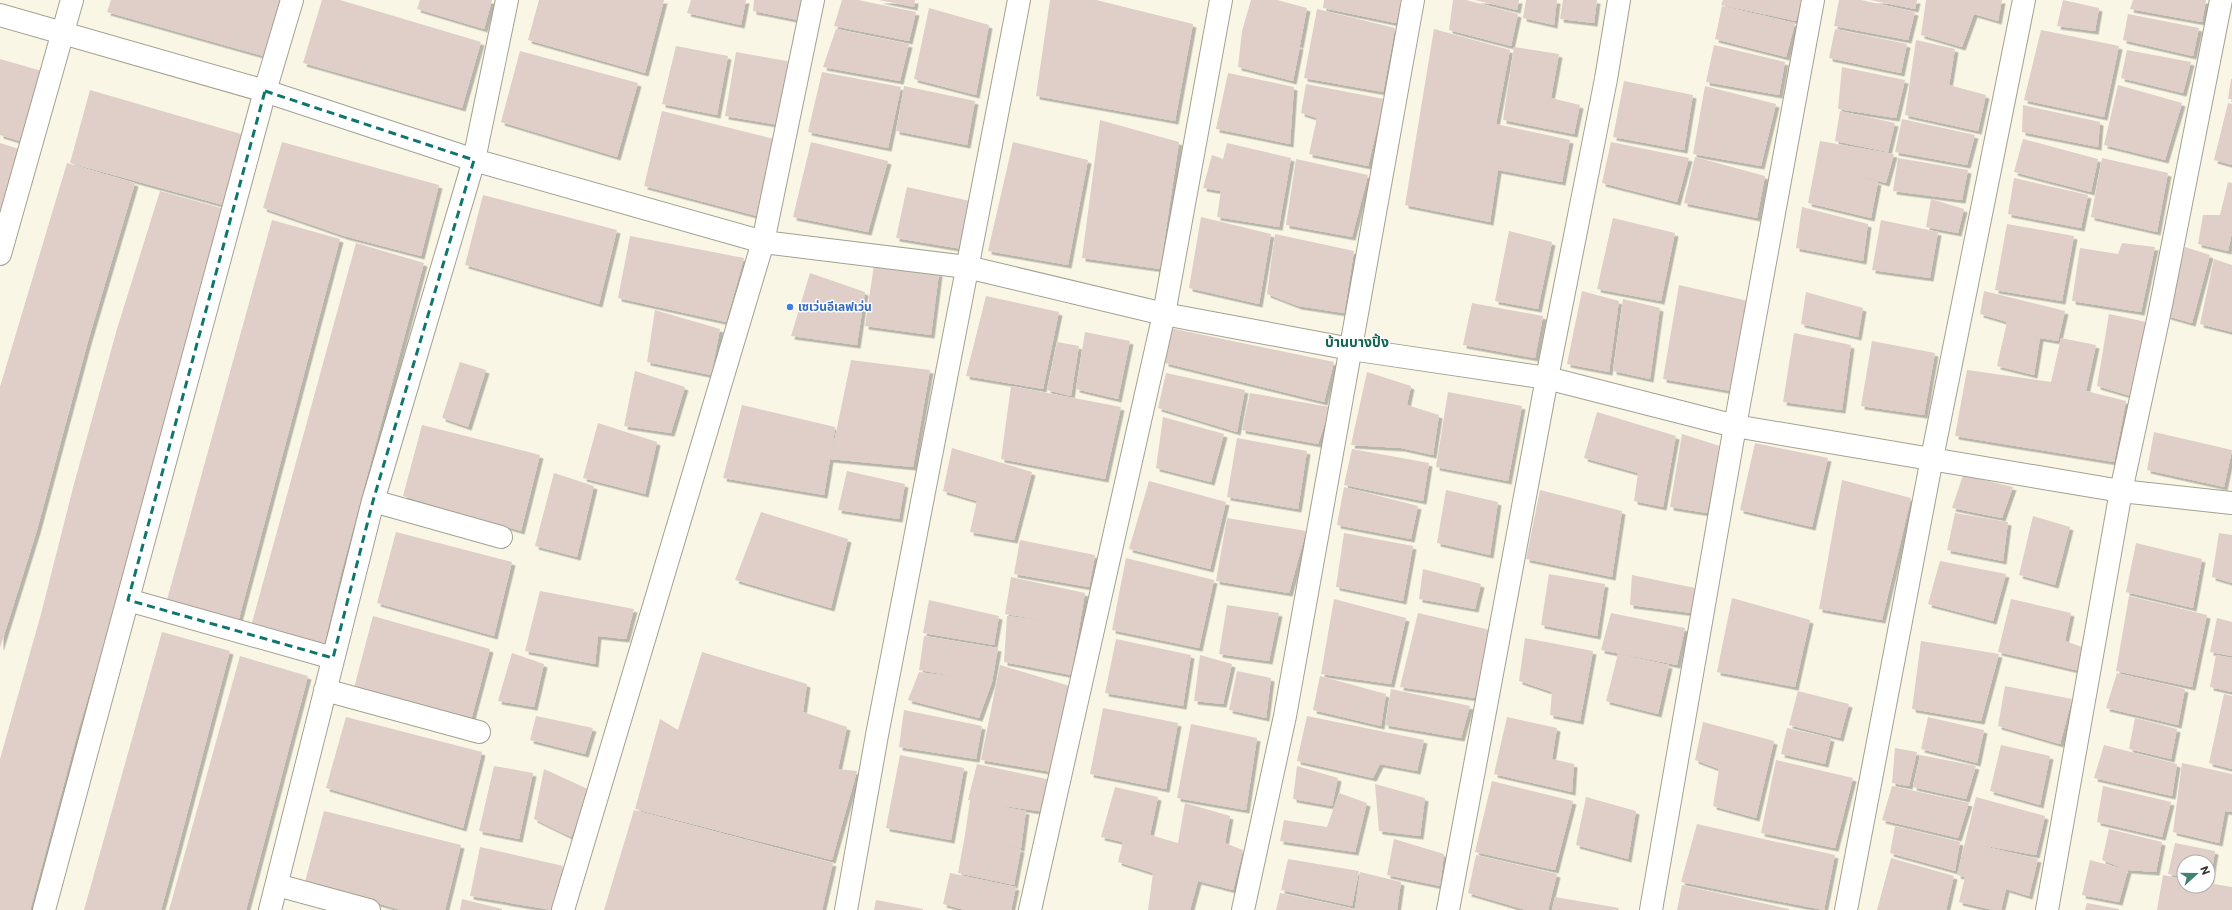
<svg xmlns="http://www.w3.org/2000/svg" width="2232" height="910" font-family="Commissioner,'Noto Sans Thai',sans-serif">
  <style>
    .building { fill: #e0cec9; filter: url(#shadow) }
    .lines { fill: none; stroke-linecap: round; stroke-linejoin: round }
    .minor-casing { stroke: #a4a192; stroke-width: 24 }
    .minor { stroke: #fff; stroke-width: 22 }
    .marked { fill: none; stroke: #0f766e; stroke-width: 3; stroke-dasharray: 8 5; stroke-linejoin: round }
    .shop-dot { fill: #3f7fe0; stroke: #fff; stroke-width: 1.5 }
    .labels { text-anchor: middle; stroke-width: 3; stroke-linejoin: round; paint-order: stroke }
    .shop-label { font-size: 12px; font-weight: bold; fill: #366cbe; stroke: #fff; text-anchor: start }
    .quarter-label { font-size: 14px; font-weight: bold; fill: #146654; stroke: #fff }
  </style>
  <defs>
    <filter id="shadow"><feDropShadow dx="3.5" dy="3.5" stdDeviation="0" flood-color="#0004"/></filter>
  </defs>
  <rect width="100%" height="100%" fill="#f9f6e6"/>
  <path class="building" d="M 111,0 L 283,0 L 267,57 L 107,12 Z
    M 322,0 L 340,0 L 481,42 L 462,108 L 303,63 Z
    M 420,0 L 492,0 L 484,29 L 417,9 Z
    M 539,0 L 664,0 L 645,73 L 528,40 Z
    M 691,0 L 746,0 L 741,25 L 687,13 Z
    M 754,0 L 803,0 L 798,20 L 753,11 Z
    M 842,0 L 858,0 L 916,12 L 909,41 L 834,26 Z
    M 879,0 L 915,0 L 914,7 Z
    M 1050,0 L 1096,0 L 1193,24 L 1175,121 L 1036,96 Z
    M 1251,0 L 1277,0 L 1307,8 L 1300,45 L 1261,36 L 1300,46 L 1293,81 L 1238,67 L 1242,31 Z
    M 1324,0 L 1401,0 L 1396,23 L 1323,8 Z
    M 1453,0 L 1466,0 L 1518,14 L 1511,46 L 1449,30 Z
    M 1475,0 L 1519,0 L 1517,10 Z
    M 1526,0 L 1557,0 L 1554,25 L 1523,18 Z
    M 1563,0 L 1597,0 L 1594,23 L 1560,19 Z
    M 1723,0 L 1801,0 L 1796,21 L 1721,5 Z
    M 1839,0 L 1861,0 L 1915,12 L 1908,40 L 1834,26 Z
    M 1870,0 L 1917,0 L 1915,9 Z
    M 1926,0 L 2002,0 L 1998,21 L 1974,14 L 1962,47 L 1921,35 Z
    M 2063,0 L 2099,8 L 2095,31 L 2057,26 Z
    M 2133,0 L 2206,0 L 2202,22 L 2130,9 Z
    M 1722,6 L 1795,23 L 1786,57 L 1715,39 Z
    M 929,8 L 989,25 L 976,95 L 914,79 Z
    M 1317,9 L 1395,28 L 1383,92 L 1304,78 Z
    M 2128,14 L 2199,28 L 2193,56 L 2123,40 Z
    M 836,29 L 909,44 L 900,81 L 823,67 Z
    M 1434,29 L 1510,50 L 1496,124 L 1570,140 L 1562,182 L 1498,170 L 1490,222 L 1405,205 Z
    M 1835,29 L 1907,44 L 1901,73 L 1829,58 Z
    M 2041,30 L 2119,46 L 2104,117 L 2024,100 Z
    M 1916,40 L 1955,49 L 1949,85 L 1986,95 L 1978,131 L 1905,115 Z
    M 1714,45 L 1785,62 L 1779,95 L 1706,82 Z
    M 676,46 L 728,56 L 717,115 L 662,104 Z
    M 1514,47 L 1559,54 L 1551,98 L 1580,105 L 1574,134 L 1503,120 Z
    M 2127,50 L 2191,62 L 2183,93 L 2121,78 Z
    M 520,51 L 638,83 L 617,157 L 501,122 Z
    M 736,52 L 792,62 L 779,125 L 725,116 Z
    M 0,59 L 42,71 L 23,142 L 0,135 Z
    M 1842,67 L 1905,80 L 1896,118 L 1838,109 Z
    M 822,72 L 901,87 L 888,148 L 808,132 Z
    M 1228,73 L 1294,87 L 1290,144 L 1216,129 Z
    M 2231,79 L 2232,79 L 2232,99 L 2228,99 Z
    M 1624,81 L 1693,95 L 1684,150 L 1613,137 Z
    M 1306,84 L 1384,99 L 1368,166 L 1309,154 L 1317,118 L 1301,113 Z
    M 2118,85 L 2182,103 L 2165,160 L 2104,145 Z
    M 904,86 L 975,101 L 967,145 L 896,131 Z
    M 1705,86 L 1776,104 L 1761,166 L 1693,154 Z
    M 90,90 L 241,134 L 223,205 L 70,163 Z
    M 2228,103 L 2232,104 L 2232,165 L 2214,160 Z
    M 2023,105 L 2100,122 L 2098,147 L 2022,132 Z
    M 662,111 L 774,139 L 757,216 L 644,186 Z
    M 1840,111 L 1895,123 L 1888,152 L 1835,141 Z
    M 1902,119 L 1975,135 L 1967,165 L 1895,152 Z
    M 1100,120 L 1179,142 L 1160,269 L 1082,258 Z
    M 2023,139 L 2098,159 L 2091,192 L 2014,172 Z
    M 1820,141 L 1894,154 L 1886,183 L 1842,171 L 1878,182 L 1871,218 L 1808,203 Z
    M 282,142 L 439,185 L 421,256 L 344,236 L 263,208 Z
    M 811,142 L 888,161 L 868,232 L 793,217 Z
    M 1013,142 L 1088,160 L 1068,265 L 988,251 Z
    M 1611,142 L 1689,158 L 1677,202 L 1602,183 Z
    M 0,143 L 22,150 L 0,225 Z
    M 1227,143 L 1291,158 L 1279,227 L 1217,217 L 1221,191 L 1203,188 L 1212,155 L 1223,159 Z
    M 1695,157 L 1765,176 L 1757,218 L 1684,203 Z
    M 1898,158 L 1968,170 L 1962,200 L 1893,191 Z
    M 2102,158 L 2168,173 L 2157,232 L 2091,217 Z
    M 1296,159 L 1368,175 L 1352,237 L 1286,225 Z
    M 67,163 L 135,183 L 88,341 L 37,530 L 0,648 L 0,387 Z
    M 2014,178 L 2088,195 L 2081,228 L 2008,214 Z
    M 2228,182 L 2232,183 L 2232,232 L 2228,251 L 2198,244 L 2203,215 L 2220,215 Z
    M 907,187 L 970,201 L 962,249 L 896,238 Z
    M 160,191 L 228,210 L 129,558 L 78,731 L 30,910 L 0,910 L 0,759 L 41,614 L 74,484 L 117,329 Z
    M 483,195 L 617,230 L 599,304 L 465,265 Z
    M 1931,199 L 1964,209 L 1958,233 L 1926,227 Z
    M 1802,207 L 1868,224 L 1863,261 L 1796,248 Z
    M 1201,217 L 1271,234 L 1259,304 L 1189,288 Z
    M 1613,218 L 1675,233 L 1661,301 L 1597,289 Z
    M 272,220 L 340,239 L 237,626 L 165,607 Z
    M 1881,220 L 1938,232 L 1930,278 L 1872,270 Z
    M 2007,224 L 2074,236 L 2062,301 L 1995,290 Z
    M 1509,231 L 1552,242 L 1538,309 L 1495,301 Z
    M 1275,234 L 1354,251 L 1344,313 L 1298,306 L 1267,294 Z
    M 630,236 L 744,258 L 726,322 L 618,298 Z
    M 356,243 L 424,263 L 341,573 L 323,649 L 250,630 Z
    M 2122,243 L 2155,247 L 2141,312 L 2072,301 L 2080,248 L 2118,254 Z
    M 2185,247 L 2210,255 L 2192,323 L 2167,316 Z
    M 2214,259 L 2232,265 L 2232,332 L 2200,324 Z
    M 874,265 L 939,273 L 931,335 L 865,326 Z
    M 810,273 L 865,292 L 857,345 L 791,336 Z
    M 1679,285 L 1748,301 L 1731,391 L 1663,379 Z
    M 1582,291 L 1619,301 L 1609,372 L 1567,364 Z
    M 1984,291 L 2065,311 L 2058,341 L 2040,338 L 2034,375 L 1997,366 L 2007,322 L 1980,314 Z
    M 1806,292 L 1863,308 L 1858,337 L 1801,324 Z
    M 986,296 L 1059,312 L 1043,389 L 966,376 Z
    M 1623,299 L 1660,308 L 1650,379 L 1613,371 Z
    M 1472,303 L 1543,316 L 1535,358 L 1463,345 Z
    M 655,310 L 720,329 L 711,375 L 647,362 Z
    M 2109,314 L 2146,322 L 2131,396 L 2097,386 Z
    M 1170,328 L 1334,362 L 1324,402 L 1165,363 Z
    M 1085,332 L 1130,341 L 1118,399 L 1076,389 Z
    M 1794,333 L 1851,345 L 1842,410 L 1783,402 Z
    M 2061,338 L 2096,345 L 2086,391 L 2126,401 L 2114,462 L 1955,436 L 1967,370 L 2051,382 Z
    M 1872,341 L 1935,353 L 1924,415 L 1861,406 Z
    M 1057,342 L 1079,346 L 1071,396 L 1047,390 Z
    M 851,360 L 930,370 L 913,467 L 830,459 L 824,495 L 723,478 L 742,405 L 835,427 L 832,452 Z
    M 460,362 L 486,370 L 468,427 L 442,418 Z
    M 635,371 L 685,387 L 671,433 L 624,426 Z
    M 1367,372 L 1411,386 L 1407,405 L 1439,415 L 1433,455 L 1401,448 L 1351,445 Z
    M 1166,373 L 1245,390 L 1237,432 L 1158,408 Z
    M 1011,386 L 1121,407 L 1105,479 L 1001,459 Z
    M 1448,392 L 1522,406 L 1508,481 L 1436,467 Z
    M 1250,393 L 1330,407 L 1318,444 L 1242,430 Z
    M 1597,412 L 1676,436 L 1663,507 L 1634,501 L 1638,473 L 1584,458 Z
    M 1163,417 L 1224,434 L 1211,482 L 1156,468 Z
    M 598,423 L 657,442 L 645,494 L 583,478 Z
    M 422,425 L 540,455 L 521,531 L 403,496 Z
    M 2154,432 L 2232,450 L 2224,487 L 2147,470 Z
    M 1682,434 L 1720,446 L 1707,513 L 1670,507 Z
    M 1237,438 L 1307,451 L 1298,509 L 1227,497 Z
    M 1755,443 L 1828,458 L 1812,527 L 1740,510 Z
    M 952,448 L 1032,472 L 1014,540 L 970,532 L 977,501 L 943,491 Z
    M 1352,449 L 1429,463 L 1423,501 L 1344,485 Z
    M 847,471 L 905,484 L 899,519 L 838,510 Z
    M 554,473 L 594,486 L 577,557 L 535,546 Z
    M 1963,475 L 2013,487 L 2002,518 L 1952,508 Z
    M 1842,480 L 1911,498 L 1882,620 L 1819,609 Z
    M 1149,481 L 1226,502 L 1210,569 L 1129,549 Z
    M 1344,487 L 1418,506 L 1411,539 L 1337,525 Z
    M 1446,490 L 1498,502 L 1490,555 L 1437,543 Z
    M 1540,490 L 1622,511 L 1612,577 L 1526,559 Z
    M 761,512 L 848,539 L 831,608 L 735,580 Z
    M 1955,513 L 2008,522 L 2003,561 L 1947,550 Z
    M 2033,516 L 2070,527 L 2055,585 L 2019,575 Z
    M 1227,518 L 1306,531 L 1289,593 L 1216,581 Z
    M 396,532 L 512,562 L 494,636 L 377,603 Z
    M 1344,533 L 1413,546 L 1403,601 L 1336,587 Z
    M 2219,533 L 2232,535 L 2232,583 L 2212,577 Z
    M 1020,540 L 1095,555 L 1089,587 L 1014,574 Z
    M 2136,543 L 2202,559 L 2193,608 L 2126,592 Z
    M 1126,558 L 1214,580 L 1199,648 L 1112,630 Z
    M 1940,561 L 2006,574 L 1993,621 L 1928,604 Z
    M 1423,569 L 1481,584 L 1475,609 L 1419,599 Z
    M 1549,574 L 1605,584 L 1597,636 L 1541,625 Z
    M 1632,575 L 1695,588 L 1692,613 L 1630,605 Z
    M 1011,577 L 1085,593 L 1071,675 L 1004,662 L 1007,616 L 1056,622 L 1005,614 Z
    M 540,591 L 634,609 L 626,639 L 598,636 L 595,664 L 525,651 Z
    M 2129,596 L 2207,615 L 2192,687 L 2116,671 Z
    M 1732,598 L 1810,620 L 1795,687 L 1717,672 Z
    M 1334,599 L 1406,618 L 1391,684 L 1321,674 Z
    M 2011,599 L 2071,613 L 2065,641 L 2085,648 L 2080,671 L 1998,652 Z
    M 929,600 L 999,616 L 994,645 L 923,633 Z
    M 1227,605 L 1279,613 L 1269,661 L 1219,654 Z
    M 1418,613 L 1490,630 L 1475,698 L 1400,687 Z
    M 1611,613 L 1685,628 L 1677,665 L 1601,650 Z
    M 373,616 L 490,649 L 470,724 L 354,688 Z
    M 2217,618 L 2232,622 L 2232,656 L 2210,652 Z
    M 162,632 L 230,651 L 178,848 L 161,910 L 84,910 Z
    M 924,636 L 998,648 L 992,682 L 979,718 L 908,700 L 919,672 L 965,678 L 919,670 Z
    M 1525,638 L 1593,651 L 1580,721 L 1550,715 L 1552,692 L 1519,681 Z
    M 1116,639 L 1191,655 L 1183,706 L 1105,693 Z
    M 1921,641 L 1999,654 L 1981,721 L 1912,709 Z
    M 702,652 L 807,684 L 803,712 L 847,727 L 838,769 L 857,771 L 832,860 L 635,809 L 660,719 L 678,730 Z
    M 512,653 L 544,664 L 534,707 L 498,701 Z
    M 1618,654 L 1669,665 L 1658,714 L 1606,701 Z
    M 1200,655 L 1232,664 L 1223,704 L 1194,701 Z
    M 2216,655 L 2232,658 L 2232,692 L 2210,687 Z
    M 240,656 L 308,676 L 256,873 L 246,910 L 169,910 Z
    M 1000,665 L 1073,687 L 1052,772 L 981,760 Z
    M 1237,671 L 1271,678 L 1266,718 L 1229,710 Z
    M 2117,673 L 2185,689 L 2178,725 L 2106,708 Z
    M 1320,676 L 1386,694 L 1381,726 L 1313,710 Z
    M 2005,686 L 2072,699 L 2060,744 L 1998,726 Z
    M 1391,689 L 1470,706 L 1461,738 L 1385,725 Z
    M 1798,691 L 1849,704 L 1840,738 L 1789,725 Z
    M 2224,694 L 2232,696 L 2232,769 L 2209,763 Z
    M 1103,708 L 1178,723 L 1166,789 L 1090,774 Z
    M 904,710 L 982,726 L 976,759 L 899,747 Z
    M 536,716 L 593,728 L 585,754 L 530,740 Z
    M 1307,716 L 1424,740 L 1417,771 L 1380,764 L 1373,778 L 1297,761 Z
    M 346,717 L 482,752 L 463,828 L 326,788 Z
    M 1507,717 L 1557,728 L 1552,759 L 1574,764 L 1572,792 L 1494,774 Z
    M 1928,717 L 1984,730 L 1977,763 L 1921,749 Z
    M 2135,718 L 2177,729 L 2171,759 L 2129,749 Z
    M 1703,722 L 1774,741 L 1756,818 L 1713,806 L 1719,769 L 1695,760 Z
    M 1191,724 L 1257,738 L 1246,810 L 1177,798 Z
    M 1787,728 L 1831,738 L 1825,764 L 1781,754 Z
    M 2001,745 L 2050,756 L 2040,805 L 1990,791 Z
    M 2104,745 L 2177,764 L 2172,796 L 2094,778 Z
    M 1895,748 L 1917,752 L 1909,786 L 1892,783 Z
    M 900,755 L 964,768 L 951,840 L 886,828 Z
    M 1920,755 L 1976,766 L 1966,799 L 1913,787 Z
    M 1776,760 L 1853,778 L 1835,848 L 1761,833 Z
    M 2182,763 L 2232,774 L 2232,812 L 2225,811 L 2219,843 L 2173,832 Z
    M 977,764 L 1051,780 L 1045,812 L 985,803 L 1026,811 L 1021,848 L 989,841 L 1021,849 L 1014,885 L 958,873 L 965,835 L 970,800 L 968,800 Z
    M 494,766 L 533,773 L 519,839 L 479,831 Z
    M 1297,766 L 1338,778 L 1332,806 L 1293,799 Z
    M 544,769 L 590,790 L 571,837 L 534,819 Z
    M 1492,781 L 1573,801 L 1555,870 L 1475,852 Z
    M 1375,784 L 1425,798 L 1420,836 L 1379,831 Z
    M 1892,786 L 1969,803 L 1958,838 L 1882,820 Z
    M 2103,786 L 2171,802 L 2162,837 L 2097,822 Z
    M 1115,787 L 1158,797 L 1150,835 L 1178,843 L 1185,803 L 1230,816 L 1225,843 L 1243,850 L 1233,890 L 1198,881 L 1190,910 L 1148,910 L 1153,873 L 1118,862 L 1123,842 L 1101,837 Z
    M 1339,793 L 1367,803 L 1355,852 L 1280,841 L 1284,820 L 1327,827 Z
    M 1586,797 L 1636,811 L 1628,859 L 1576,845 Z
    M 1976,797 L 2045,816 L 2036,855 L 1970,843 L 2038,859 L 2029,896 L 2006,889 L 2001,910 L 1993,910 L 1959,902 L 1965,877 L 1957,875 Z
    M 634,810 L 833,863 L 822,910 L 604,910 Z
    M 324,811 L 461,845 L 445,910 L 401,910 L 305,882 Z
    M 1697,824 L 1835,855 L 1824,910 L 1681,882 Z
    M 1895,826 L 1960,842 L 1955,871 L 1890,853 Z
    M 2109,829 L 2162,842 L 2156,872 L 2128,870 L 2119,902 L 2082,895 L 2090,860 L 2127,870 L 2102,860 Z
    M 1394,839 L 1444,854 L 1440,886 L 1387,875 Z
    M 2175,843 L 2215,851 L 2210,882 L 2208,882 L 2208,862 L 2184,862 L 2184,877 L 2168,874 Z
    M 480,847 L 563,866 L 552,910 L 470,896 Z
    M 1476,855 L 1557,874 L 1548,910 L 1526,910 L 1468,893 Z
    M 1891,858 L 1954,876 L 1946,910 L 1877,910 Z
    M 1288,859 L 1359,871 L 1352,906 L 1281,890 Z
    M 1360,872 L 1401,882 L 1397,910 L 1276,910 L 1280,893 L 1355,909 Z
    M 950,873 L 1016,887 L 1011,910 L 965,910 L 943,904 Z
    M 2163,875 L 2184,879 L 2184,886 L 2208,886 L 2208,883 L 2232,887 L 2232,910 L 2157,910 Z
    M 1682,885 L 1789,909 L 1789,910 L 1677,910 Z
    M 1555,897 L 1619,908 L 1618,910 L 1552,910 Z
    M 462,899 L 502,909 L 502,910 L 460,910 Z
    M 876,900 L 923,909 L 923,910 L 874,910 Z
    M 2087,903 L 2119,909 L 2119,910 L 2085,910 Z"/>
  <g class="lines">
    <defs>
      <path id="minor" d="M 0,15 L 265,91 L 474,160 L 763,242 L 967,267 L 1164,314 L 1351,349 L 1547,378 L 1735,426 L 2121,491 L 2232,503
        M 0,254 L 72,0
        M 373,501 L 501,537
        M 128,600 L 333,658
        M 325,690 L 479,732
        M 277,885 L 369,910
        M 44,910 L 265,91 L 292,0
        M 270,910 L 373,501 L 474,160 L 507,0
        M 563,910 L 763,242 L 813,0
        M 846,910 L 877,735 L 1019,0
        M 1030,910 L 1164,314 L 1221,0
        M 1243,910 L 1285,716 L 1413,0
        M 1448,910 L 1547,378 L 1606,79 L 1619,0
        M 1651,910 L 1735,426 L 1813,0
        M 1846,910 L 1932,458 L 2024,0
        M 2047,910 L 2121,491 L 2159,315 L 2221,0"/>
    </defs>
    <use href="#minor" class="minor-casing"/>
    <use href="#minor" class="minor"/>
  </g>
  <path class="marked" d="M 265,91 L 474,160 L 373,501 L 333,658 L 128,600 Z"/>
  <circle class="shop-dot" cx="790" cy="307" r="4"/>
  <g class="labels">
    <g class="shop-label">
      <text x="798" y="311">เซเว่นอีเลฟเว่น</text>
    </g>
    <g class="quarter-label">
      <text x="1357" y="347">บ้านบางปิ้ง</text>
    </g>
  </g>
  <g transform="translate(2196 874) rotate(69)"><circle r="19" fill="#ffffff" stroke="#aeaeab"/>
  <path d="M0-3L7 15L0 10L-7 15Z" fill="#428272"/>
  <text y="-6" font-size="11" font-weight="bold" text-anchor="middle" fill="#35342e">N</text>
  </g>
</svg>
